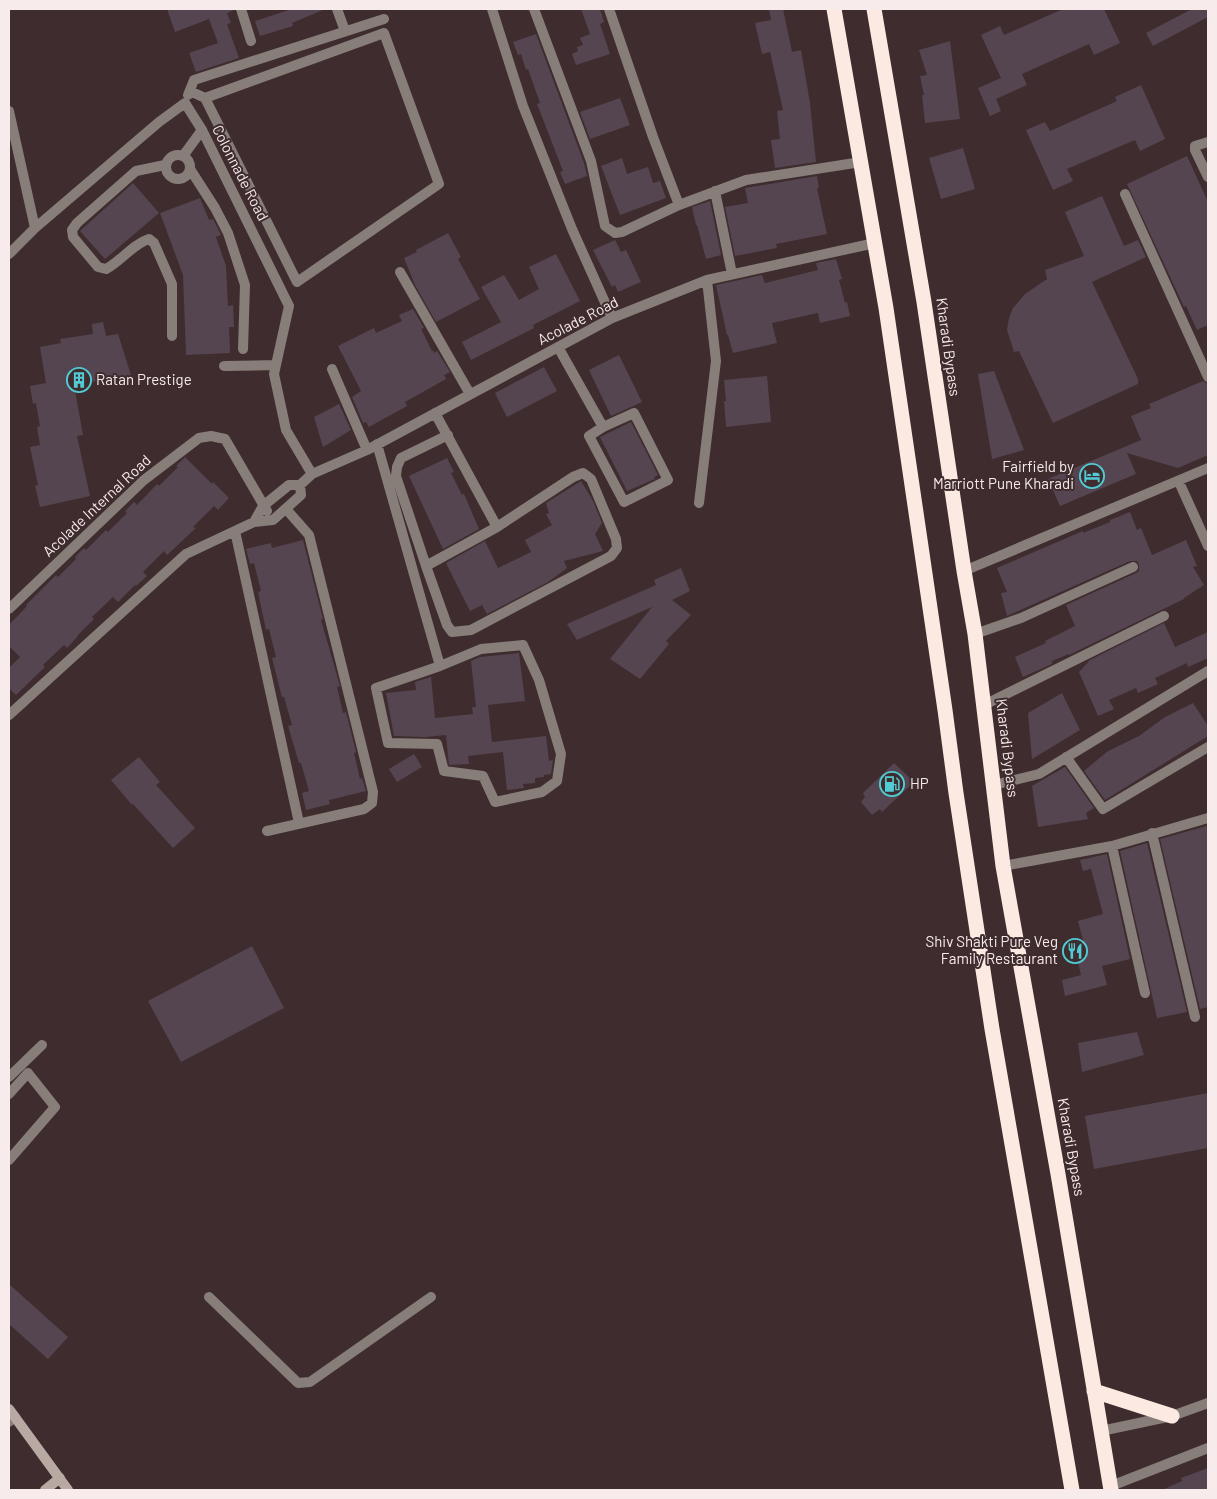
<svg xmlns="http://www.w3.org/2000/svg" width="1217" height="1499" font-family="Barlow,sans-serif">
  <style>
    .building { fill: #554550 }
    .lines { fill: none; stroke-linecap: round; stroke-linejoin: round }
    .street { stroke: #877e7a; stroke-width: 10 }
    .secondary { stroke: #b8aaa3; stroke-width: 10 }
    .highway { stroke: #fceae2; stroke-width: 15 }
    .labels { text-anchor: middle; stroke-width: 4; stroke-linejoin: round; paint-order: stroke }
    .street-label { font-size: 15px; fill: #f8ebec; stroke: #3f2c2e }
    .poi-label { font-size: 15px; fill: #f8ebec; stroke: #3f2c2e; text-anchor: start }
  </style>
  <rect width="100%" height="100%" fill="#3f2c2e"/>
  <path class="building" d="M 167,9 L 234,9 L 234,10 L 227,13 L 231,23 L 227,24 L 239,58 L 196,72 L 189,53 L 218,43 L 209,19 L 175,32 Z
    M 292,9 L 325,9 L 292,23 L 293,26 L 260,36 L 255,21 Z
    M 581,9 L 600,9 L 604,22 L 600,24 L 610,54 L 576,65 L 572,54 L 578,51 L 577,47 L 583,45 L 580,38 L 590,34 Z
    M 769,9 L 783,9 L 792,52 L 801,50 L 810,103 L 816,162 L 775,168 L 771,140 L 780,139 L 777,111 L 783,110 L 770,52 L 762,54 L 755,23 L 771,20 Z
    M 1063,9 L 1104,9 L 1120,43 L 1094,55 L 1089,44 L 1022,74 L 1027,85 L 996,99 L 1001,111 L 990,116 L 978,88 L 1001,78 L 981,35 L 1000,26 L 1004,35 Z
    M 1192,9 L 1208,9 L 1208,17 L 1153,46 L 1146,33 Z
    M 536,34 L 584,163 L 587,176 L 565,184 L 560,172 L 563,171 L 537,104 L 540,103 L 528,69 L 526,70 L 521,54 L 518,55 L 513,42 Z
    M 950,41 L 960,119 L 925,123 L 922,95 L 924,95 L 920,76 L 927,75 L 919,50 Z
    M 1141,85 L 1165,139 L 1140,151 L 1135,140 L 1067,169 L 1073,181 L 1053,190 L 1026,130 L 1045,122 L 1050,131 L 1117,101 L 1115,97 Z
    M 620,98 L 630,125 L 590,139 L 580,112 Z
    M 963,148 L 975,189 L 941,199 L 929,158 Z
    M 1187,156 L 1208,202 L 1208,325 L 1197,330 L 1186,306 L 1184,307 L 1127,184 Z
    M 622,158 L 627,174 L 648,167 L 653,183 L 660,181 L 666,198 L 620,215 L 601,166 Z
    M 817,176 L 819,188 L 817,188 L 827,234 L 776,244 L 777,248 L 735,256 L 725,207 L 748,203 L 745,188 Z
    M 133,183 L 159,213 L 105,259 L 80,231 Z
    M 1102,196 L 1124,246 L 1138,240 L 1146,257 L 1092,282 L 1138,379 L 1138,384 L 1053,423 L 1019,351 L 1014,352 L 1007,330 L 1009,318 L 1013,308 L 1025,294 L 1047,279 L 1045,270 L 1084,256 L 1065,212 Z
    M 200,198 L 209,220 L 213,219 L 221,235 L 216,237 L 226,266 L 228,306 L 233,305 L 234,327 L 229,327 L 230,353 L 186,355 L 183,275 L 160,213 Z
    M 710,201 L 721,255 L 706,259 L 697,225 L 696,225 L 692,207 Z
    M 448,233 L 461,257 L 458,259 L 480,299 L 436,322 L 415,285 L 404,258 L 417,252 L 416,250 Z
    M 615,240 L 621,252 L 626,250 L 641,282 L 618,292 L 615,285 L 612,287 L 593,250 Z
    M 556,254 L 580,301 L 533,325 L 534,328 L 471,360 L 462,342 L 501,322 L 481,287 L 504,275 L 519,300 L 539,289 L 529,267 Z
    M 836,259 L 842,279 L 839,280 L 845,303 L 847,302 L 850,316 L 820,323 L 818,313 L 772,323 L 777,343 L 733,353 L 728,335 L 727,335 L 716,285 L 762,275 L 765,283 L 818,270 L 816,263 Z
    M 413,309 L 424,328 L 421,329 L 432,351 L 433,350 L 434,353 L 437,351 L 450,372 L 444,375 L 446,379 L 405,402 L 407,406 L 369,427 L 366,422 L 363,423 L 352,397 L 361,391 L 338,346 L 374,328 L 376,333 L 402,321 L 399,315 Z
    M 103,322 L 106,336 L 118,334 L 131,375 L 74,385 L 83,435 L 77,436 L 90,496 L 40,507 L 35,486 L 38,485 L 30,447 L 40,445 L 37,427 L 40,426 L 36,403 L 33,404 L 30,386 L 46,383 L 40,347 L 61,343 L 60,339 L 93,334 L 92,324 Z
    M 619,355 L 642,402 L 611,416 L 589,370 Z
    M 544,367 L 557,391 L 507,417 L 495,393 Z
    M 994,371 L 1024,450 L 992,459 L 978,374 Z
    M 767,376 L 771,422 L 726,427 L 724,401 L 726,401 L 724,380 Z
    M 1203,381 L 1208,384 L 1208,455 L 1178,468 L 1127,453 L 1136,474 L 1060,506 L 1048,479 L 1141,440 L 1131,416 L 1151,408 L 1149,404 Z
    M 339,404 L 351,430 L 323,447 L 314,417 Z
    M 631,422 L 658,475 L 654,477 L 655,479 L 627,491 L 600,437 Z
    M 185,457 L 212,484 L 213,482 L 229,498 L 218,510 L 214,506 L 193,527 L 196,528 L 167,555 L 164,551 L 143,572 L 147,576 L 136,586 L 135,585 L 118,602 L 113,597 L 92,617 L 94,619 L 77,636 L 78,636 L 67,648 L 64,645 L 43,665 L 45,667 L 16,695 L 9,688 L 9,668 L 20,657 L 9,646 L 9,625 L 27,606 L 26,605 L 56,575 L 58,577 L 76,559 L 75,557 L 84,548 L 86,550 L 106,530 L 108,532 L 127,513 L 125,511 L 134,502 L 137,505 L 157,484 L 159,486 L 178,467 L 176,466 Z
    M 447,458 L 454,472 L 451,473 L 462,495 L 464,494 L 479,529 L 443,549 L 409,476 Z
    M 581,481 L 593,501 L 602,523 L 595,534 L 603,551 L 564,561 L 567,568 L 548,582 L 487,614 L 482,605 L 470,611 L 446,563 L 485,541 L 498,568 L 531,552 L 525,540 L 552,525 L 546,514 L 549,513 L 546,503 Z
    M 1130,512 L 1137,530 L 1141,528 L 1152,555 L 1186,540 L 1197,566 L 1193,567 L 1204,585 L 1184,598 L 1184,599 L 1069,655 L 1069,654 L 1052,661 L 1052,664 L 1023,677 L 1015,657 L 1046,643 L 1045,641 L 1075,626 L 1066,605 L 1136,573 L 1139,571 L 1139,565 L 1137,561 L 1130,561 L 1007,616 L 1001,593 L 1007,592 L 997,568 L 1083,531 L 1083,533 L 1110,522 L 1110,520 Z
    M 303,540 L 323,619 L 321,620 L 340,686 L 337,687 L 343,713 L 346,712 L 356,752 L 354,753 L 360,779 L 362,778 L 366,791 L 329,800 L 330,804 L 306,810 L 302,793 L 309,791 L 301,763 L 299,763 L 288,726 L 292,725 L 284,697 L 282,697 L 272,658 L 276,657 L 269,629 L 266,630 L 258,592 L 261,591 L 254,563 L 250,564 L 246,549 L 271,543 L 272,548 Z
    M 681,568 L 690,591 L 672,600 L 691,615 L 666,641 L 669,644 L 640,679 L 610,659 L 652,607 L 577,640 L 567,624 L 656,585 L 654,580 Z
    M 1164,623 L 1175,647 L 1208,632 L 1208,658 L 1188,667 L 1187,663 L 1155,678 L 1158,684 L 1138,693 L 1136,688 L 1109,700 L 1114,709 L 1098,716 L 1079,672 L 1090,660 Z
    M 519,653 L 525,701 L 488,705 L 492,742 L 546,736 L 549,761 L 553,760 L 551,774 L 544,775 L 544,777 L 535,778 L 535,783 L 523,784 L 524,788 L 507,790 L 503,752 L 468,756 L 469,764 L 449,765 L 446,735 L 425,737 L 394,736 L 386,693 L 416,690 L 415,682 L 431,677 L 435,718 L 473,714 L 472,707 L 476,707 L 471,661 L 480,657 Z
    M 1062,693 L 1080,730 L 1032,759 L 1028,713 Z
    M 1193,703 L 1208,726 L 1208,736 L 1105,800 L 1084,771 L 1108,751 L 1139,736 L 1165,717 Z
    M 414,754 L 422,767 L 397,782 L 389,769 Z
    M 139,757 L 160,782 L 156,785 L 195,828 L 173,848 L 133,804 L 132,805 L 111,780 Z
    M 894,763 L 914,782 L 882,812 L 880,809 L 872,815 L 861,802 L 865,797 L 863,793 Z
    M 1065,767 L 1094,808 L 1086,813 L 1088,819 L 1038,827 L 1032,786 Z
    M 1207,826 L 1208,831 L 1208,1007 L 1200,1009 L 1160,839 Z
    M 1147,843 L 1187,1012 L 1157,1018 L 1120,851 Z
    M 1107,854 L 1130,959 L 1102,966 L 1107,985 L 1065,996 L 1062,980 L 1081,975 L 1075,951 L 1085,948 L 1078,921 L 1103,914 L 1091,869 L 1083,871 L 1080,860 Z
    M 252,946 L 284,1008 L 181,1062 L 148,1001 Z
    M 1137,1032 L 1144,1055 L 1082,1072 L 1078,1043 Z
    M 1208,1093 L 1208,1148 L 1094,1169 L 1085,1116 Z
    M 9,1284 L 68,1337 L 48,1359 L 9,1324 Z
    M 1208,1468 L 1208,1490 L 1162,1490 L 1182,1481 L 1181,1478 Z"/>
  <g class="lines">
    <path class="street" d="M 241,9 L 251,41
      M 337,9 L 345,31
      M 492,9 L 523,106 L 572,229 L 612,318
      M 534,9 L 591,161 L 605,226 L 615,233 L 622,232 L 679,205 L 746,180 L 861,162
      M 609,9 L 653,137 L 679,205
      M 190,91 L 205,98 L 297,282 L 439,184 L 384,33 L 205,98
      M 188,95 L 194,80 L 384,19
      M 185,103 L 202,130 L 289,306 L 274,374 L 286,430 L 312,474
      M 9,111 L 35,228
      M 1208,142 L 1195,146 L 1195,150 L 1208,177
      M166 167a12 12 0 1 1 24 0a12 12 0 1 1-24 0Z
      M 183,156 L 202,130
      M 165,165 L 136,171 L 77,223 L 72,230 L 73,237 L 98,267 L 106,269 C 121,261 133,244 149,239 L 154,243 L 172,284 L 172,336
      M 190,169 L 215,208 L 228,233 L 245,285 L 243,349
      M 715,191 L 732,274
      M 1125,194 L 1208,377
      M 9,254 L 35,228 L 159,122 L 185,103
      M 400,272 L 470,394
      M 558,347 L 603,427 L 589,436 L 624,502 L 668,480 L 634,413 L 603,427
      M 224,366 L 276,365
      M 332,369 L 367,450
      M 435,413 L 497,527 L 426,566 L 447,625 L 452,632 L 471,630 L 611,556 L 617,548 L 616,539 L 591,479 L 583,473 L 573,477 L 497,527
      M 377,444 L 440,666 L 481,649 L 523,645 L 539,680 L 561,754 L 557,781 L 542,792 L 495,802 L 483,776 L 444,771 L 437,744 L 388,743 L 376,688 L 440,666
      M 1179,482 L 1208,546
      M 300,485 L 301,495 L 273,520 L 254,522 L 263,506 L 289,485 L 300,485 L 312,474 L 367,450 L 612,318 L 707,280 L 875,243
      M 699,503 L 716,361 L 707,280
      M 235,531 L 299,823
      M 426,566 L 396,476 L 397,467 L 401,458 L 448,435
      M 964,571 L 1208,468
      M 9,609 L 144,480 L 199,438 L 211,436 L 225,439 L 267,511
      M 975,634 L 1021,618 L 1133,567
      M 984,705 L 1164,616
      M 9,715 L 186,554 L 254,522
      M 1066,757 L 1103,809 L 1208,747
      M 994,785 L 1039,774 L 1208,671
      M 267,831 L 364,809 L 372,803 L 373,792 L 309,535 L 286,509
      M 1152,833 L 1195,1017
      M 1112,846 L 1145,993
      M 1003,866 L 1112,846 L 1208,818
      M 9,1077 L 42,1045
      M 9,1094 L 28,1073 L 55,1107 L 9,1160
      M 209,1297 L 298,1383 L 310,1382 L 431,1297
      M 9,1422 L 15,1417
      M 1101,1431 L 1172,1416 L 1208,1403
      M 1111,1486 L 1208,1448"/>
    <path class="secondary" d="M 9,1409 L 68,1490
      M 45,1490 L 60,1478"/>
    <path class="highway" d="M 834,9 L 886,308 L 945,710 L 956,793 L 992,1029 L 1072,1490
      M 874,9 L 924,302 L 964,571 L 975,634 L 1003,866 L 1058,1174 L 1111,1490
      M 1094,1391 L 1172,1416"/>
  </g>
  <defs>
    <symbol id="building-ring" viewBox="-11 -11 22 22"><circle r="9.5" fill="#3f2c2e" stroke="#51ccd4" stroke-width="1.5"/><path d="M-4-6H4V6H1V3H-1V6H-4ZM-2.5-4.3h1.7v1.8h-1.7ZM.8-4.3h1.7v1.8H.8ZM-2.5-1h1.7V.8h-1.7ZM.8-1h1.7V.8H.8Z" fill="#51ccd4"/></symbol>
    <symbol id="hotel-ring" viewBox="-11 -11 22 22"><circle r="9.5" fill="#3f2c2e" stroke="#51ccd4" stroke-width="1.5"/><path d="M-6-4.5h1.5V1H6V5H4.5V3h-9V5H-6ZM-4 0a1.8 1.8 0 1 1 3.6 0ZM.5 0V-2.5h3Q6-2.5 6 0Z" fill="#51ccd4"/></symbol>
    <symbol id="fuel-ring" viewBox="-11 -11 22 22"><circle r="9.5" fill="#3f2c2e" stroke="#51ccd4" stroke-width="1.5"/><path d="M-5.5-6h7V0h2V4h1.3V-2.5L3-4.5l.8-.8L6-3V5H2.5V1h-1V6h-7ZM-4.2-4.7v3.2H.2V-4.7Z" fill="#51ccd4"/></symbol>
    <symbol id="restaurant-ring" viewBox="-11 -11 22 22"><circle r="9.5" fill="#3f2c2e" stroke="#51ccd4" stroke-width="1.5"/><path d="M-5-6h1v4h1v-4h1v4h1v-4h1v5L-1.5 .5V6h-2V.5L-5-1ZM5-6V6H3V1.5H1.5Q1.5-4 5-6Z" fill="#51ccd4"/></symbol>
  </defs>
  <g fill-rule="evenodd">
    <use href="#building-ring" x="65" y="366" width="28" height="28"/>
    <use href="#hotel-ring" x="1078" y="462" width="28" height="28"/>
    <use href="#fuel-ring" x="878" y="770" width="28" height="28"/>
    <use href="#restaurant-ring" x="1061" y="937" width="28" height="28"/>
  </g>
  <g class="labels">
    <g class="street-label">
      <text transform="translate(240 173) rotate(63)" y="5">Colonnade Road</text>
      <text transform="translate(578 321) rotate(-27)" y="5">Acolade Road</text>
      <text transform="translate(948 347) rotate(82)" y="5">Kharadi Bypass</text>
      <text transform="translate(97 506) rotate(-43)" y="5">Acolade Internal Road</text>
      <text transform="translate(1007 748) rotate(83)" y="5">Kharadi Bypass</text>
      <text transform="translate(1071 1147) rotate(80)" y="5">Kharadi Bypass</text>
    </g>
    <g class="poi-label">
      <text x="96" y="385">Ratan Prestige</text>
      <text x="1074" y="472" text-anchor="end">Fairfield by<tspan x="1074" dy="17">Marriott Pune Kharadi</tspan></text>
      <text x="910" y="789">HP</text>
      <text x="1058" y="947" text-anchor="end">Shiv Shakti Pure Veg<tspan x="1058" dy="17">Family Restaurant</tspan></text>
    </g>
  </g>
  <rect width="1217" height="1499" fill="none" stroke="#f8ebec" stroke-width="20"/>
</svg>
